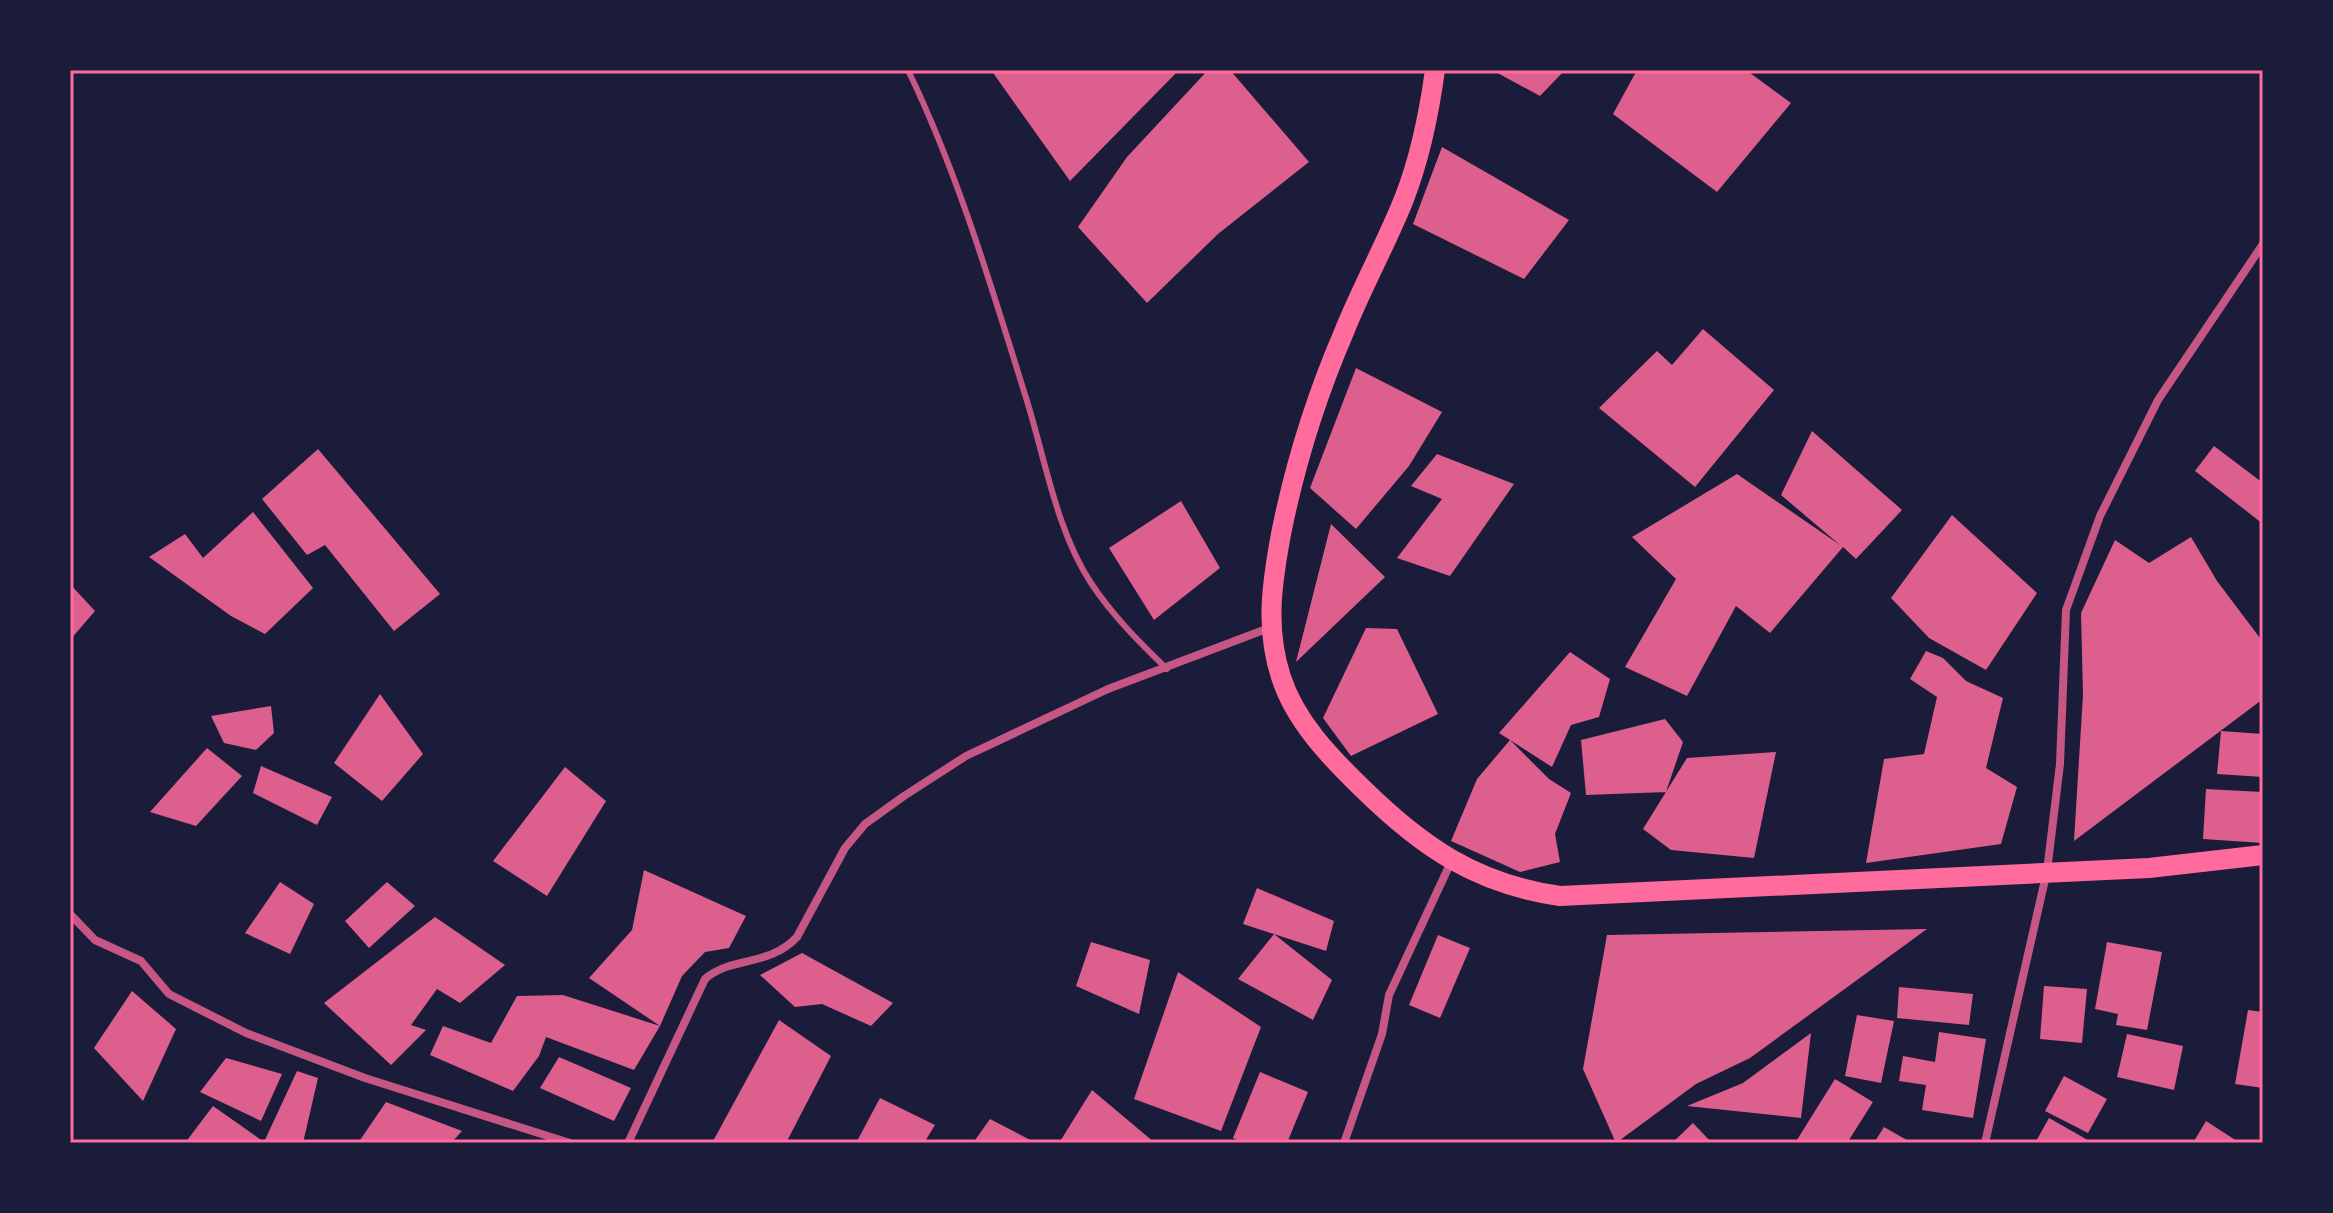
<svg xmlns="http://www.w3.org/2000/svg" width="2333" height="1213" font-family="'Archivo Narrow',sans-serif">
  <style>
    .building { fill: #dd5f8e }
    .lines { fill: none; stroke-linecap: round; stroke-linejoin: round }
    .service { stroke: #c65784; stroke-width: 6 }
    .minor { stroke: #c65784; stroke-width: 8 }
    .primary { stroke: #ff6b9d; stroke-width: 20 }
    .neatline { fill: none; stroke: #ff6b9d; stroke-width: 3 }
  </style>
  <rect width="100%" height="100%" fill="#1b1b3a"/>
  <path class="building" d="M 991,70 L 1179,70 L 1070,181 Z
    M 1208,70 L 1230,70 L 1309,162 L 1218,234 L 1147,303 L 1078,227 L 1127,157 Z
    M 1492,70 L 1565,70 L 1540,96 Z
    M 1637,70 L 1746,70 L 1791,103 L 1717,192 L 1613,114 Z
    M 1442,147 L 1569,220 L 1524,279 L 1413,224 Z
    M 1703,329 L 1774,390 L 1695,487 L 1599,408 L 1657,351 L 1672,365 Z
    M 1356,368 L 1442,412 L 1409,466 L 1356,529 L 1310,488 Z
    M 1812,431 L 1902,510 L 1856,559 L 1843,547 L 1770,633 L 1736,606 L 1687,696 L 1625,667 L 1676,579 L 1632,537 L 1737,474 L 1840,545 L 1781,495 Z
    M 2214,446 L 2263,483 L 2263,524 L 2195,471 Z
    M 318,449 L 440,594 L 394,631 L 325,545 L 307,555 L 262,499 Z
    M 1437,454 L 1514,484 L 1450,576 L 1397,558 L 1442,499 L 1411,486 Z
    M 1181,501 L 1220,568 L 1154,620 L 1109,548 Z
    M 253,512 L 313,588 L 265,634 L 231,616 L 149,557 L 185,534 L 203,558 Z
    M 1952,515 L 2037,593 L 1986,670 L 1929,638 L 1891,598 Z
    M 1331,524 L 1385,577 L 1296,662 Z
    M 2191,537 L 2217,581 L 2263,642 L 2263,699 L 2074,841 L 2083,695 L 2081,613 L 2115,540 L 2149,563 Z
    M 70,584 L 95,611 L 70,640 Z
    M 1366,628 L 1397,629 L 1438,714 L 1351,756 L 1323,718 Z
    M 1926,651 L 1943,658 L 1966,681 L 2003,698 L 1986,768 L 2017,787 L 2001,844 L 1866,863 L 1884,759 L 1924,754 L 1937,697 L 1910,679 Z
    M 1570,652 L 1610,679 L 1599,717 L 1571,725 L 1552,767 L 1499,733 Z
    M 380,694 L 423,754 L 382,801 L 334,763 Z
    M 271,706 L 274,733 L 256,750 L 224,743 L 211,716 Z
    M 1665,719 L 1683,742 L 1666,792 L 1586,795 L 1581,740 Z
    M 2221,731 L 2263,734 L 2263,777 L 2217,774 Z
    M 1510,740 L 1549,779 L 1571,793 L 1555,834 L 1560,862 L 1520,872 L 1451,841 L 1477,779 Z
    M 207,748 L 242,776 L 196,826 L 150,812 Z
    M 1776,752 L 1754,858 L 1671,850 L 1643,829 L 1687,758 Z
    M 261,766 L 332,797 L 317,825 L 253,793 Z
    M 565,767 L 606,801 L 547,896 L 493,861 Z
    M 2206,789 L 2263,792 L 2263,843 L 2203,839 Z
    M 644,870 L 746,916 L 729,948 L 705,952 L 682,976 L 660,1026 L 589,978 L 632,930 Z
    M 280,882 L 314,904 L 290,954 L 245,933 Z
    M 387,882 L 415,906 L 369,948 L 345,921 Z
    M 1257,888 L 1334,921 L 1326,951 L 1243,924 Z
    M 435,917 L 505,965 L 460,1003 L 437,989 L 411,1025 L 426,1030 L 391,1065 L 324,1003 Z
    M 1927,929 L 1750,1058 L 1696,1084 L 1616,1143 L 1583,1069 L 1607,935 Z
    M 1274,934 L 1332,980 L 1313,1020 L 1238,979 Z
    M 1438,935 L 1470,948 L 1440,1018 L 1409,1005 Z
    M 1091,942 L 1150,960 L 1139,1014 L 1076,986 Z
    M 2107,942 L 2162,952 L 2147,1030 L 2116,1025 L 2118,1014 L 2095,1009 Z
    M 802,953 L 893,1003 L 871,1026 L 822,1004 L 795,1007 L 760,975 Z
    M 1178,972 L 1261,1027 L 1221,1131 L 1134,1099 Z
    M 2044,986 L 2087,989 L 2082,1043 L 2040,1039 Z
    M 1899,987 L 1973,994 L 1969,1025 L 1897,1018 Z
    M 132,991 L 176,1029 L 143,1101 L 94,1048 Z
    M 563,995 L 660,1026 L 634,1070 L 546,1037 L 539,1056 L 513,1091 L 430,1055 L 443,1026 L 491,1043 L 517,996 Z
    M 2248,1010 L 2263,1012 L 2263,1088 L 2235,1084 Z
    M 1857,1015 L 1894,1021 L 1881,1083 L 1845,1076 Z
    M 779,1020 L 831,1056 L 786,1143 L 712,1143 Z
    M 1939,1032 L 1986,1039 L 1973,1118 L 1922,1110 L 1926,1085 L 1899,1081 L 1903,1056 L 1935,1062 Z
    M 1811,1033 L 1801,1118 L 1687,1106 L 1743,1083 Z
    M 2127,1034 L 2183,1046 L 2174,1090 L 2117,1077 Z
    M 559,1057 L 631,1088 L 614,1121 L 540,1088 Z
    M 226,1058 L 282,1074 L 261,1121 L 200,1092 Z
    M 297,1071 L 318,1078 L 303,1143 L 264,1142 Z
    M 1260,1072 L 1308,1092 L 1287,1143 L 1243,1143 L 1233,1138 Z
    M 2064,1076 L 2107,1099 L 2088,1133 L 2045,1111 Z
    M 1835,1079 L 1873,1102 L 1847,1143 L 1795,1143 Z
    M 1092,1090 L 1155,1143 L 1059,1143 Z
    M 880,1098 L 935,1125 L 924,1143 L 856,1143 Z
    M 386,1102 L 462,1131 L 451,1143 L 358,1143 Z
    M 213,1106 L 264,1142 L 266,1143 L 185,1143 Z
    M 2049,1118 L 2093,1143 L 2035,1143 Z
    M 990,1119 L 1036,1143 L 973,1143 Z
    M 2206,1121 L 2240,1143 L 2193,1143 Z
    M 1693,1123 L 1712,1143 L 1672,1143 Z
    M 1884,1127 L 1912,1143 L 1874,1143 Z"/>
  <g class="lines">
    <path class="service" d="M 908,70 C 959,176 992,289 1027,401 C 1045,459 1057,532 1091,583 C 1112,615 1140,643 1167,669"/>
    <path class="minor" d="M 70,914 L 95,940 L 141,961 L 169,994 L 246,1033 L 365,1078 L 570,1143
      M 628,1143 L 705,979 C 731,956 769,967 797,937 L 845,848 L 865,824 L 904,796 L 966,756 L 1108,689 L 1269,628
      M 1344,1143 L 1382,1034 L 1389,995 L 1451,862
      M 1985,1143 L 2047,871 L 2060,764 L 2066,610 L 2100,516 L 2158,400 L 2263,244"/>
    <path class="primary" d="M 1435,70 C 1429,114 1420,158 1404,199 C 1386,244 1362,287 1344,332 C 1316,397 1295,464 1281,534 C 1272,583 1265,628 1281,677 C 1295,721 1330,757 1362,788 C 1422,847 1476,884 1560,896 L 2149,868 L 2263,855"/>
  </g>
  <rect width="2333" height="1213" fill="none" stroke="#1b1b3a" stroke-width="144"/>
  <rect x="72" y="72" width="2189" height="1069" class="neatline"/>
</svg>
